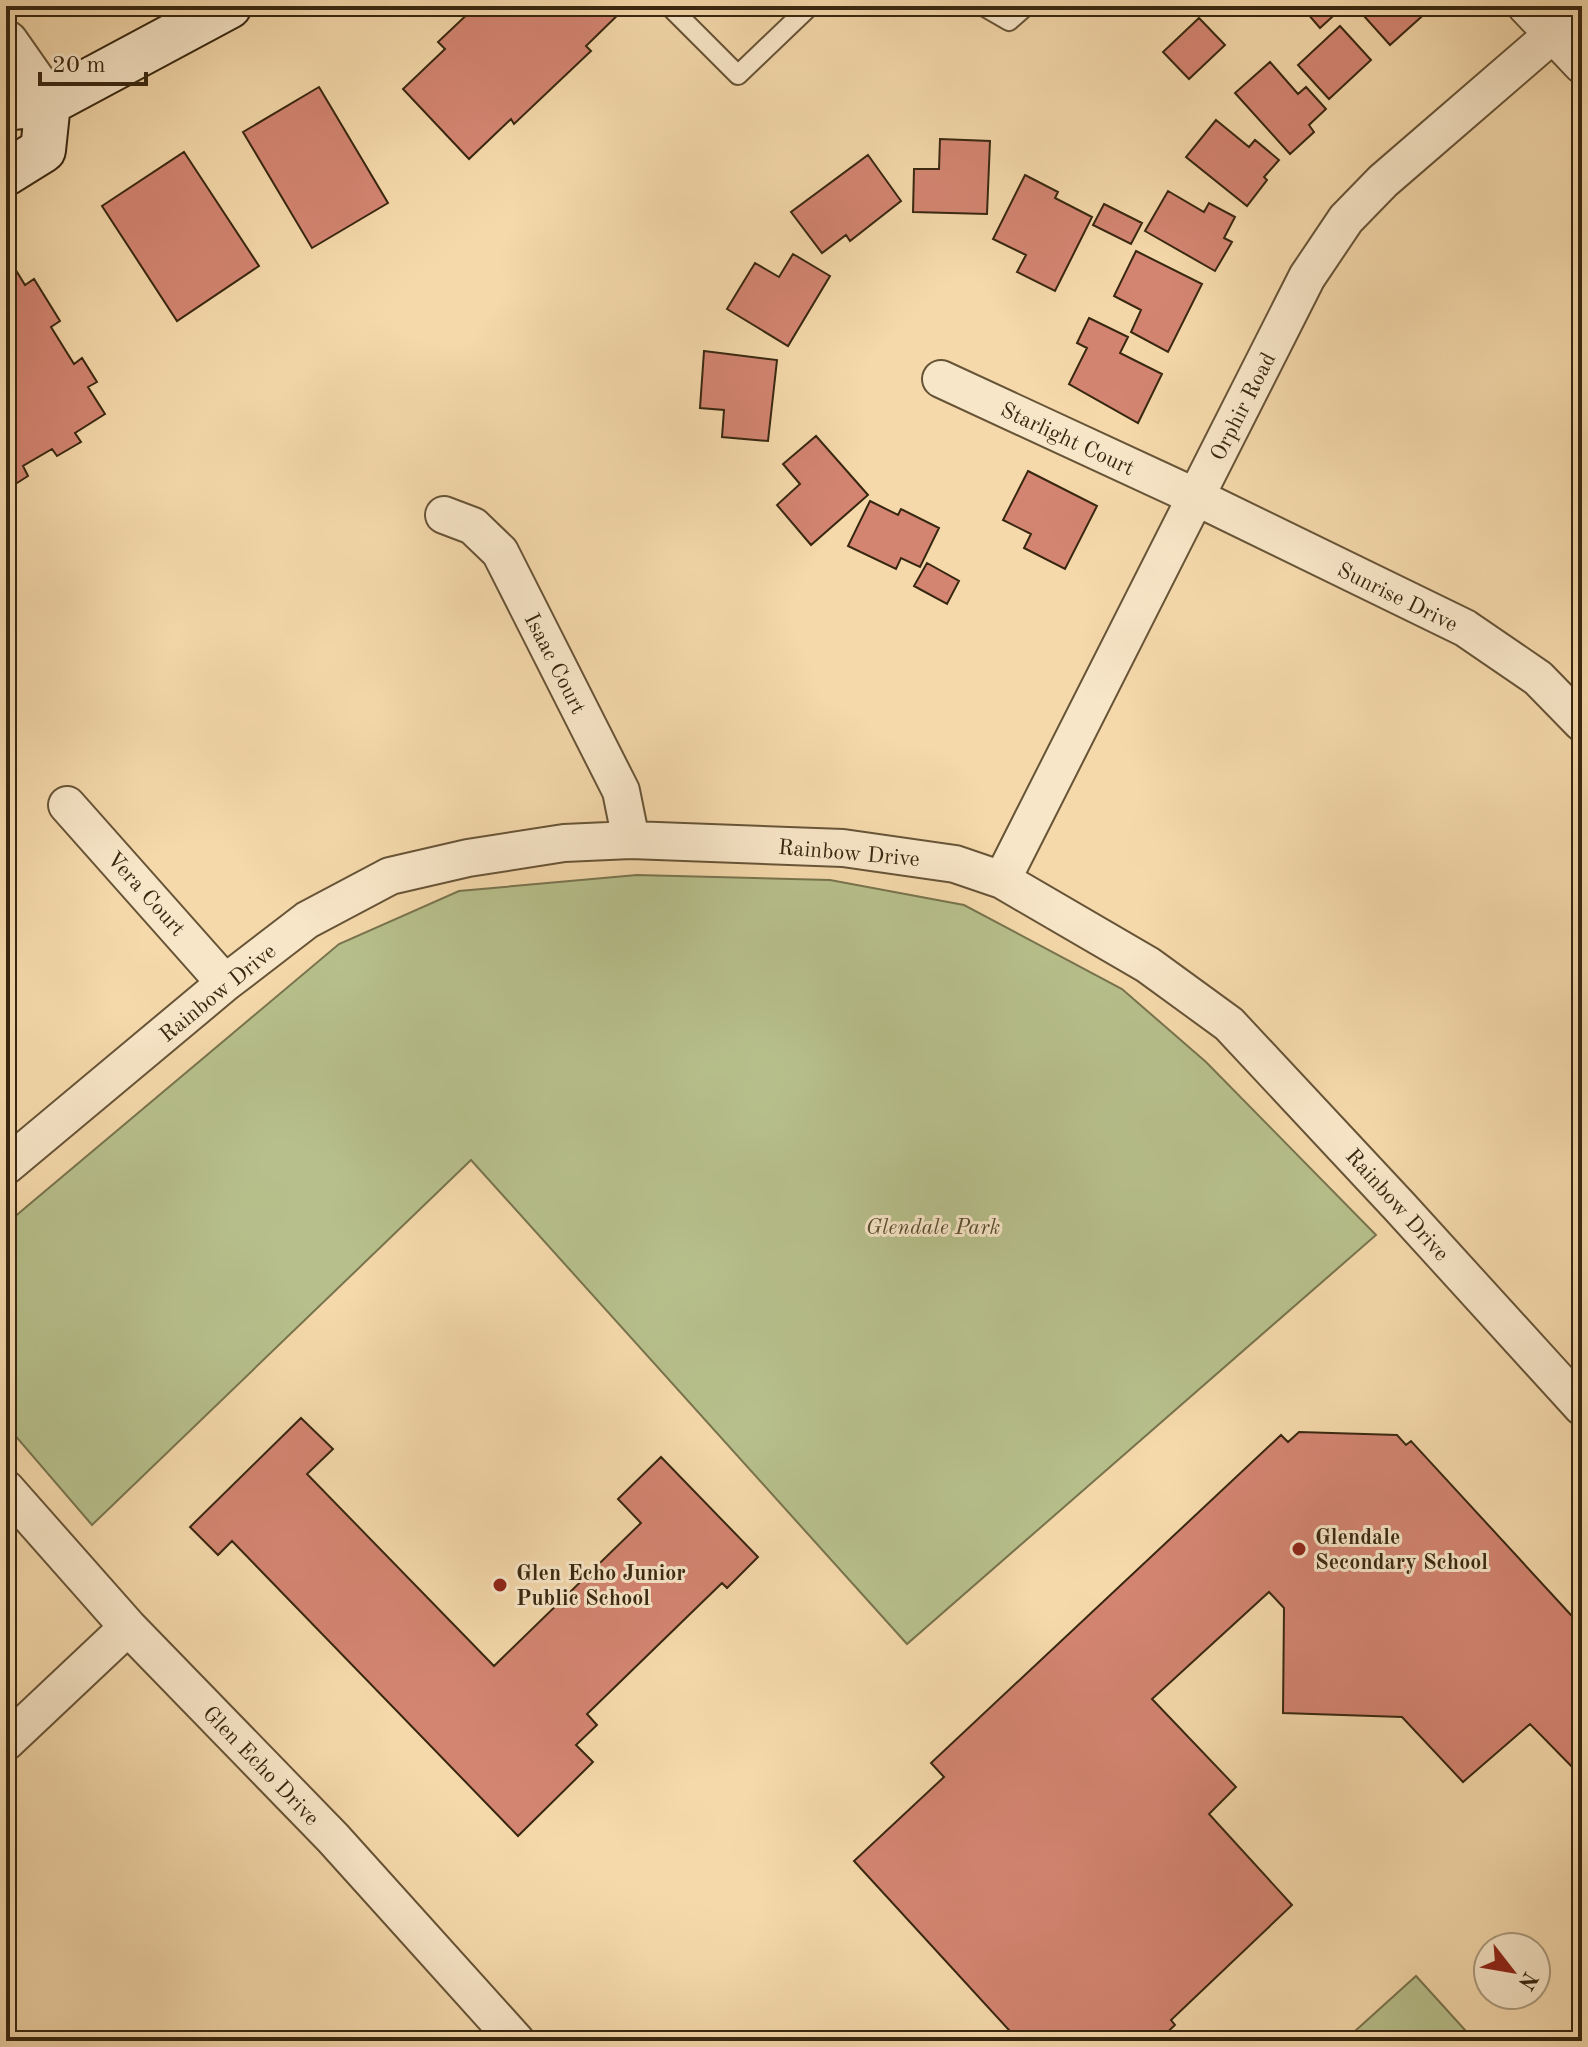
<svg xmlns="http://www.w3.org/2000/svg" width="1588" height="2047" font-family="'Old Standard TT',serif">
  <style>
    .green { fill: #b7c08c; stroke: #78744e; stroke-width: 2 }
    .building { fill: #d48572; stroke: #382710; stroke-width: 2 }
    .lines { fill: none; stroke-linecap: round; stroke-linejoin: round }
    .service-casing { stroke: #675437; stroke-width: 22 }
    .minor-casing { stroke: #675437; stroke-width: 40 }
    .tertiary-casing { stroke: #675437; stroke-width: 48 }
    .secondary-casing { stroke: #382710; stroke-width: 48 }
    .service { stroke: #f8e6c8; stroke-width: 18 }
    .minor { stroke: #f8e6c8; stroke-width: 36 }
    .tertiary { stroke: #f8e6c8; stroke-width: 44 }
    .secondary { stroke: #f8e6c8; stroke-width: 44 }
    .poi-dot { fill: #8f2418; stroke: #f8e6c8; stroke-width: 3 }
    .labels { text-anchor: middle; stroke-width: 6; stroke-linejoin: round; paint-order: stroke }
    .street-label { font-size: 22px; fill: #382710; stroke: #f8e6c8 }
    .park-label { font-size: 22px; font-style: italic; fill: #584d2f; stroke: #f8e6c8 }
    .poi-label { font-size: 22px; font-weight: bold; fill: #382710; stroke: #f8e6c8; text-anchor: start }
  </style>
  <rect width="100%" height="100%" fill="#f5d9ab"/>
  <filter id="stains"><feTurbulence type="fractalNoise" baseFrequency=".0025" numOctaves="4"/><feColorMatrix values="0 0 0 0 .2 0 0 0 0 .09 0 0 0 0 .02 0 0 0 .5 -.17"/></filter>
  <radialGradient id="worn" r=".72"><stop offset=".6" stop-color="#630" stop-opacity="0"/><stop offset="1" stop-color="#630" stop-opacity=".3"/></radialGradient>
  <path class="green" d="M 637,875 L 830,880 L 964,905 L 1122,989 L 1206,1062 L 1376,1235 L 907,1644 L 471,1160 L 92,1525 L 6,1425 L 6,1224 L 339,944 L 459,891 Z
    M 1416,1976 L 1475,2041 L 1344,2041 Z"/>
  <path class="building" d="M 476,6 L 627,6 L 586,46 L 591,51 L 514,124 L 511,119 L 469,159 L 403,89 L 445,49 L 438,42 Z
    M 1301,6 L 1342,6 L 1343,7 L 1320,28 Z
    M 1355,6 L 1428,6 L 1430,9 L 1390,45 Z
    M 1199,18 L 1225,45 L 1189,79 L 1163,52 Z
    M 1340,26 L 1371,60 L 1329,99 L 1298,65 Z
    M 1270,62 L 1298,94 L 1306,87 L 1326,109 L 1309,125 L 1314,132 L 1290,154 L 1235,93 Z
    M 319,87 L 388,203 L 312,248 L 243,132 Z
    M 1216,120 L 1249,147 L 1255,140 L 1279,160 L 1264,177 L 1267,180 L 1247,206 L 1186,157 Z
    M 940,139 L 990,141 L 987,214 L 913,212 L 914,169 L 939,169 Z
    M 184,152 L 259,266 L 177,321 L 102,206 Z
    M 868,155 L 901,201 L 850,241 L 846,235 L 822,253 L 791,212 Z
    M 1025,175 L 1058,192 L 1055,198 L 1092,217 L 1055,291 L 1017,272 L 1026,255 L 993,239 Z
    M 1168,191 L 1204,212 L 1209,203 L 1235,217 L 1224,238 L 1232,242 L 1215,271 L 1145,231 Z
    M 1104,204 L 1142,223 L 1131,244 L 1093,225 Z
    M 1136,251 L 1202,284 L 1168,352 L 1131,332 L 1141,310 L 1114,296 Z
    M 793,254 L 830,276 L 788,346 L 727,309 L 755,263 L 779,277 Z
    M 14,267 L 25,285 L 34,279 L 60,321 L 51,327 L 74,364 L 82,358 L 97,382 L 88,387 L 105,414 L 75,433 L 81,442 L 57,456 L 52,449 L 23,466 L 28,476 L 6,490 L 6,272 Z
    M 1089,318 L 1128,337 L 1120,353 L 1162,374 L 1138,423 L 1069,384 L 1087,348 L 1077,343 Z
    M 704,351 L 777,360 L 768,441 L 722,437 L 724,410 L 700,408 Z
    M 816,436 L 868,495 L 811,545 L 777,505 L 800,484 L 783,464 Z
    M 1028,471 L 1097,506 L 1065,569 L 1024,548 L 1031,534 L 1003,520 Z
    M 870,501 L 898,515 L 901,509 L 939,528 L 920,567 L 901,558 L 896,569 L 848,546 Z
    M 927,563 L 959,581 L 947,604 L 914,586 Z
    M 301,1418 L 333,1449 L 307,1474 L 494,1666 L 641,1523 L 618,1499 L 661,1457 L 758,1557 L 727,1588 L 722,1583 L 587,1714 L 597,1725 L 576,1745 L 593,1762 L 518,1836 L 232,1541 L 218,1555 L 190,1527 Z
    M 1299,1432 L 1397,1435 L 1406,1445 L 1411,1441 L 1582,1627 L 1582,1777 L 1530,1724 L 1463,1782 L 1402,1717 L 1283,1713 L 1284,1608 L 1269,1592 L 1152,1699 L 1236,1787 L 1209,1814 L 1292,1905 L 1171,2020 L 1175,2025 L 1158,2041 L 1019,2041 L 854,1861 L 944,1777 L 931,1763 L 1281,1435 L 1288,1442 Z"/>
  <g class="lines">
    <defs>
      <path id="service" d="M 669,6 L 738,75 L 810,6
        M 983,6 L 1009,21 L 1026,6"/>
      <path id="minor" d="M 1526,6 L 1582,65
        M 941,379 L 1196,497 L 1465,628 L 1538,678 L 1582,723
        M 444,515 L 473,526 L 500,552 L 621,791 L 631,840
        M 67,805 L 225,983
        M 1002,880 L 1307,277 L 1346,219 L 1383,181 L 1582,9
        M 6,1166 L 225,983 L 307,920 L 390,876 L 468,858 L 564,843 L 631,840 L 843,848 L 955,864 L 1002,880 L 1148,965 L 1229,1024 L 1399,1206 L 1582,1407
        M 6,1489 L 128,1627 L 333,1838 L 516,2041
        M 6,1742 L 128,1627"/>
      <path id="tertiary" d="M 6,43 L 48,103"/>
      <path id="secondary" d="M 6,108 L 48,103 L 229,6
        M 6,173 L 43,150 L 48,103"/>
    </defs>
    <use href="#service" class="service-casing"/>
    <use href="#minor" class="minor-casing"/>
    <use href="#tertiary" class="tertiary-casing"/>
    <use href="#secondary" class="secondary-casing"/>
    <use href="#service" class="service"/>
    <use href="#minor" class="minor"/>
    <use href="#tertiary" class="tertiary"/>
    <use href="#secondary" class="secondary"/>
  </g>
  <g class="poi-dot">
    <circle cx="1299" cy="1549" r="8"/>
    <circle cx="500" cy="1585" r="8"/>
  </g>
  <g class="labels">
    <g class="street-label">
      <text transform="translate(1242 406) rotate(-63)" y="8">Orphir Road</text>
      <text transform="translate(1068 438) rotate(25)" y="8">Starlight Court</text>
      <text transform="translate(1398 596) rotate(26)" y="8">Sunrise Drive</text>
      <text transform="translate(556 663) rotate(63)" y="8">Isaac Court</text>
      <text transform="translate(849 852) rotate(5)" y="8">Rainbow Drive</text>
      <text transform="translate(147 893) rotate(48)" y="8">Vera Court</text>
      <text transform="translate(217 992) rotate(-39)" y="8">Rainbow Drive</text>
      <text transform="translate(1398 1204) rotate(48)" y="8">Rainbow Drive</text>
      <text transform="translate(262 1765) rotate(46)" y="8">Glen Echo Drive</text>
    </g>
    <g class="park-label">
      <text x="933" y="1234">Glendale Park</text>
    </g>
    <g class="poi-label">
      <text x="1315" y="1544">Glendale<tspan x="1315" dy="25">Secondary School</tspan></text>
      <text x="516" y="1580">Glen Echo Junior<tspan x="516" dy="25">Public School</tspan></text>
    </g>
  </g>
  <rect width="1588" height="2047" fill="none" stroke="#f5d9ab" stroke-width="32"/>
  <rect x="8" y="8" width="1572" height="2031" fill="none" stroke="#382710" stroke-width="4"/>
  <rect x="16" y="16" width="1556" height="2015" fill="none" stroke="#382710" stroke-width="2"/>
  <g transform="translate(1512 1971) rotate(121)"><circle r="38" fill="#f8e6c8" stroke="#ab9a7e" stroke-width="2"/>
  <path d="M0-6L14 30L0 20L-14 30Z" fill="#8f2418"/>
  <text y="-12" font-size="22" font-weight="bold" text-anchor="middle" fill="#382710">N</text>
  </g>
  <path d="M40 72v12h106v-12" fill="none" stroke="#382710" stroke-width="4"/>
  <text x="52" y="72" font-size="24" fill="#382710" stroke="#f8e6c8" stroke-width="6" paint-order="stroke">20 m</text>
  <rect width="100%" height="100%" filter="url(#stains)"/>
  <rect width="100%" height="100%" fill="url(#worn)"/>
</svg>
